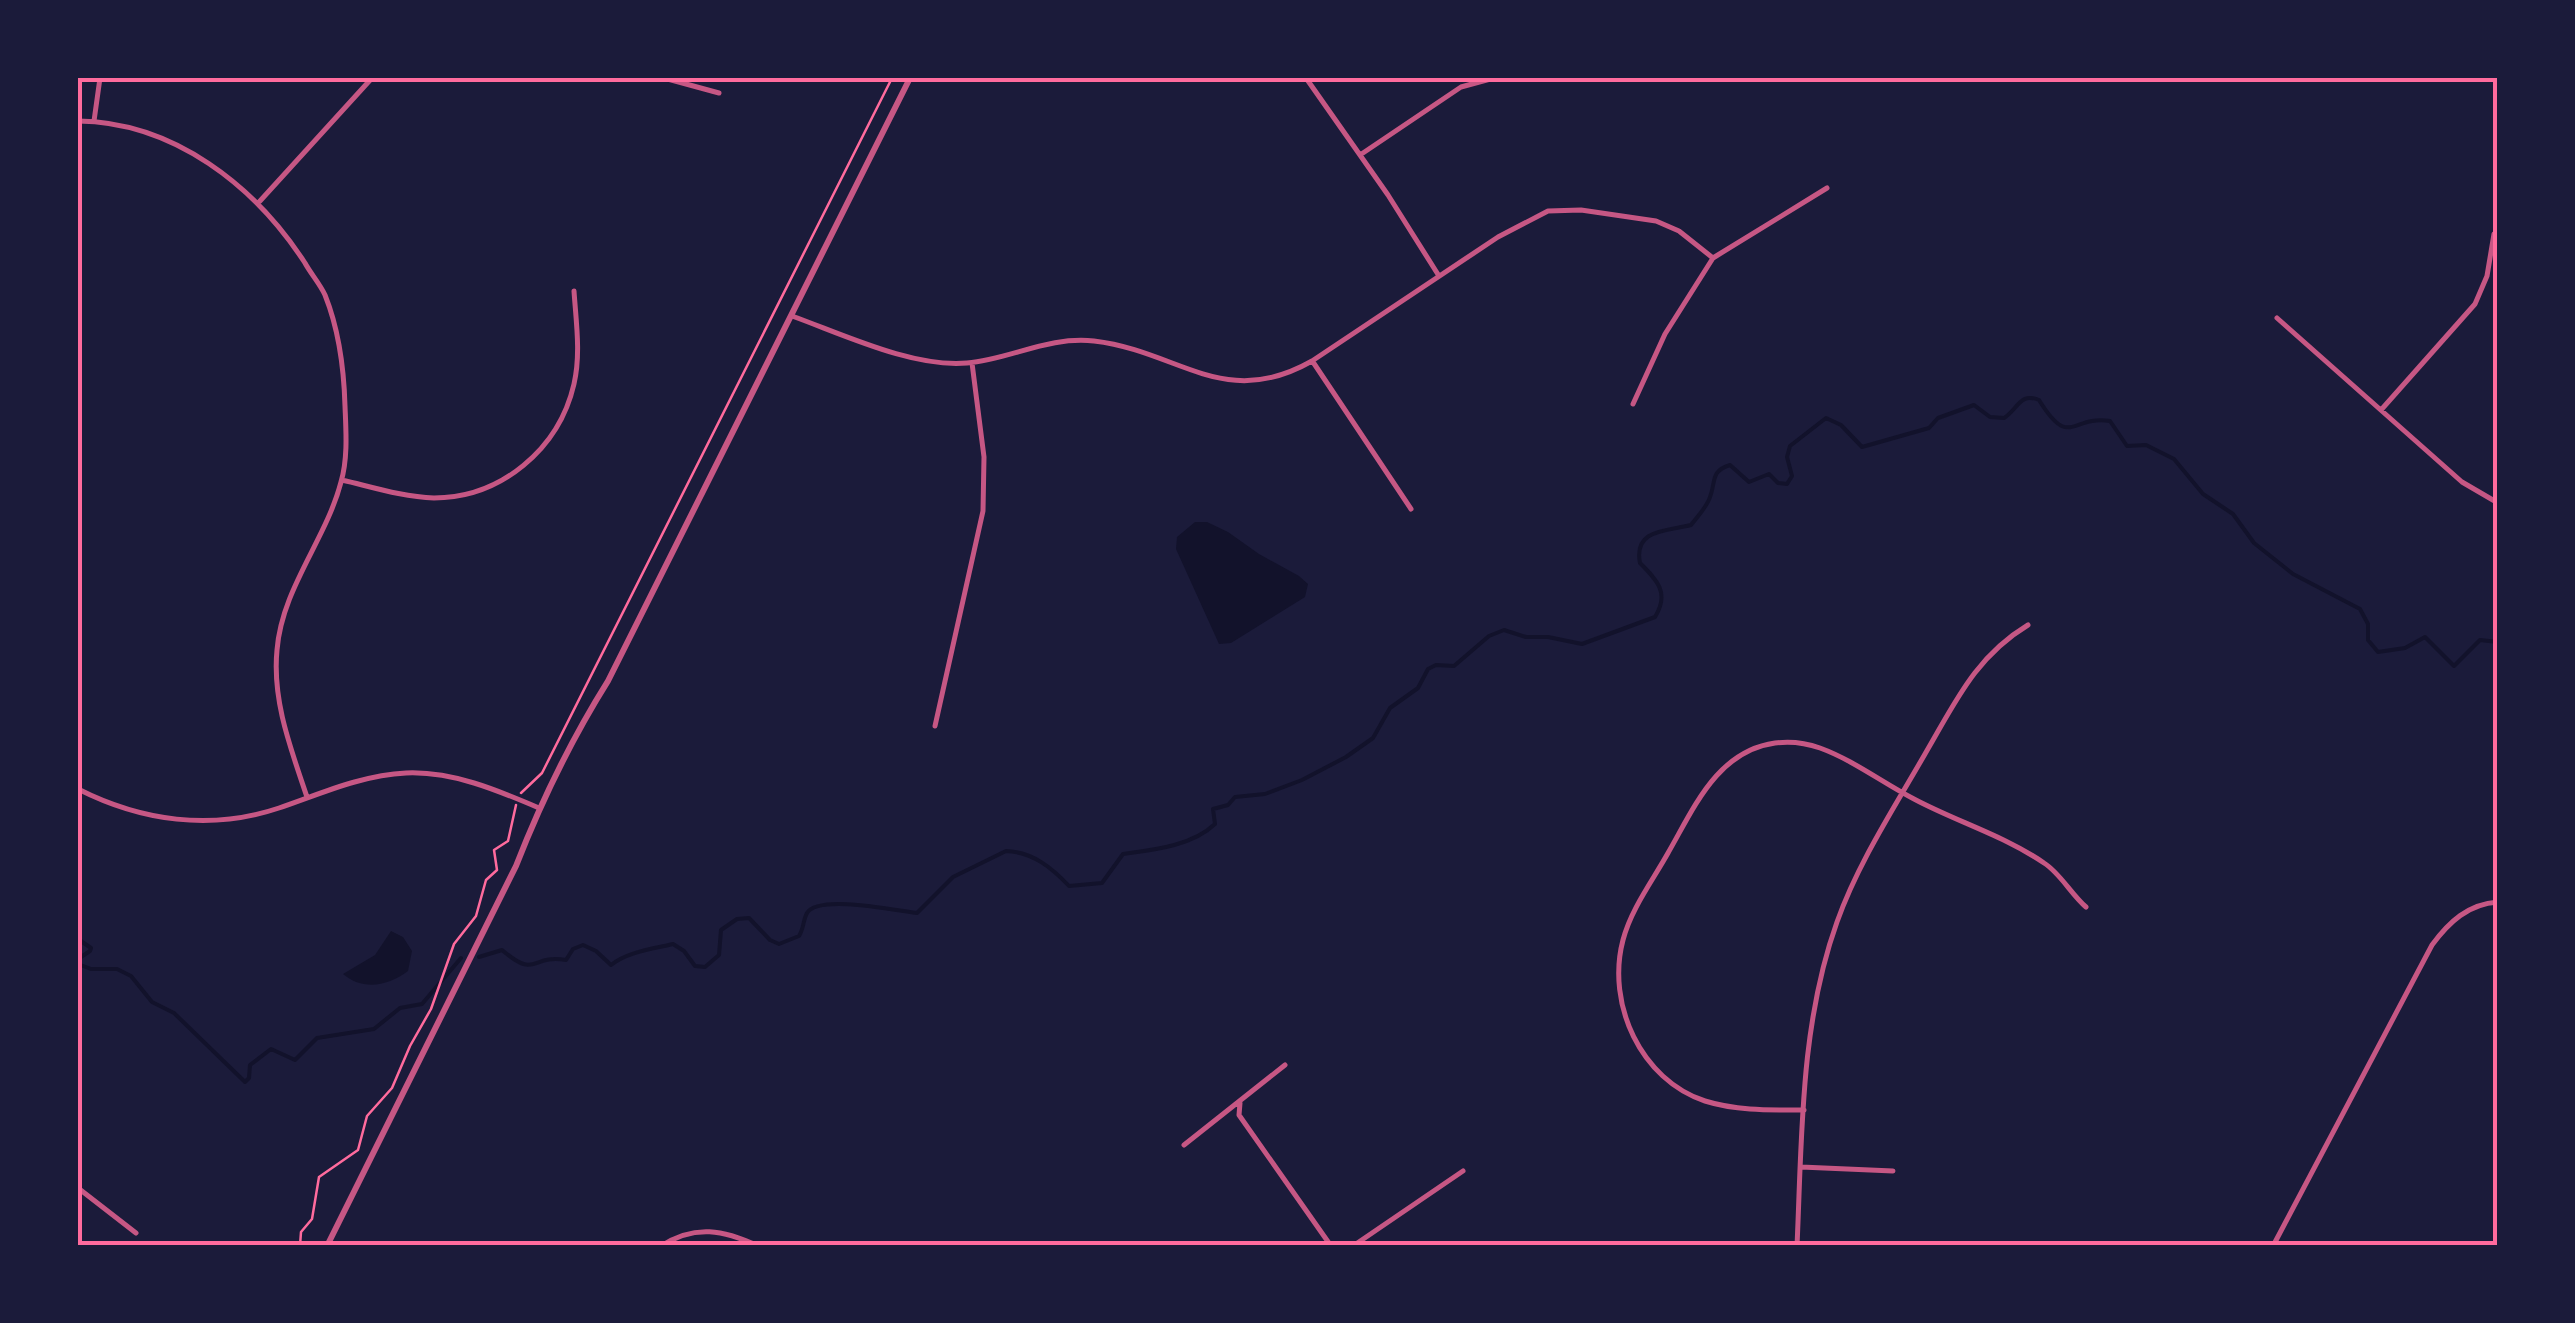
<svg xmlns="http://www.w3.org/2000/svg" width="2575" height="1323" font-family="Figtree,sans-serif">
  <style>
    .water { fill: #12122b }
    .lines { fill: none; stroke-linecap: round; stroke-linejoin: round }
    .stream { stroke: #12122b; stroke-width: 4 }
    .path { stroke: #ff6b9d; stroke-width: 2.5 }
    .minor { stroke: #c65784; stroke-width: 5 }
    .tertiary { stroke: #c65784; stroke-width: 6 }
    .neatline { fill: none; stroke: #ff6b9d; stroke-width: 4 }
  </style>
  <rect width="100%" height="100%" fill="#1b1b3a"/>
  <path class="water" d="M 1195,522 L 1207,522 L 1228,532 L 1259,554 L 1299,576 L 1308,584 L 1305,597 L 1231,643 L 1219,644 L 1176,549 L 1177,537 Z
    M 391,931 L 403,937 L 412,951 L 408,971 C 388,986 363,991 343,974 L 375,955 Z"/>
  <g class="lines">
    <path class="stream" d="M 78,939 L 91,948 L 90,951 L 78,959
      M 479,957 L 502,950 C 537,980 530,954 566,960 L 573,949 L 583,945 L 596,951 L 611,965 C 627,952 652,949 673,944 L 684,951 L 695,966 L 705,967 L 719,955 L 721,930 L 737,919 L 749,918 L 770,940 L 779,944 L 799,936 C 804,928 803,920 807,913 C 819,894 898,911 917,913 L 953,877 L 1006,851 C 1033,852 1052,868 1069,886 L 1102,883 L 1123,854 C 1153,850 1192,846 1215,824 L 1213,809 L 1228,805 L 1235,797 L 1265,794 L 1302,780 L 1346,757 L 1373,738 L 1390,708 L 1418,688 L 1428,669 L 1436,665 L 1454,666 L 1489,636 L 1504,630 L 1526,637 L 1548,637 L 1582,644 L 1655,617 C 1670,593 1657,580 1640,563 C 1633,528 1669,531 1691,525 C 1697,517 1707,507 1710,497 C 1716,482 1710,471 1730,465 L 1749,482 L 1769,474 L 1778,483 L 1787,484 L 1792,476 L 1787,457 L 1790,446 L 1826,418 L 1841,425 L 1862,447 L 1929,428 L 1938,418 L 1974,405 L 1990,417 L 2004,418 C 2018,409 2020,392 2039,400 C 2070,450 2071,415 2110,421 L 2127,446 L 2146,445 L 2174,459 L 2203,494 L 2233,514 L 2254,543 L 2293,574 L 2360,609 L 2368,624 L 2368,640 L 2378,652 L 2405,648 L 2425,637 L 2454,666 L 2480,640 L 2498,642
      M 78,964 L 91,969 L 117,969 L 131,976 L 152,1002 L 174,1013 L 245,1082 L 249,1078 L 250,1065 L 271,1049 L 295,1060 L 317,1038 L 374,1029 L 400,1008 L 422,1004 L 461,958"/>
    <path class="path" d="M 2303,78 L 2345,80 L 2356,78
      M 2396,78 L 2409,80 L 2441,78
      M 2468,78 L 2498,78
      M 521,793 L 542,773 L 892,78
      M 300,1246 L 301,1232 L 312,1219 L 319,1177 L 358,1150 L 367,1116 L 392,1088 L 410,1046 L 431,1009 L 454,944 L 476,916 L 486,880 L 497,870 L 494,850 L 508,841 L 516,805"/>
    <path class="minor" d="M 664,78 L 719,93
      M 1306,78 L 1388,195 L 1439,276
      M 1503,78 L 1517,78
      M 78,121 C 174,122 255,186 305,263 C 311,274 320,284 325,295 C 339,330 344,370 345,406 C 346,431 348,458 341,482 C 326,540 282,588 277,650 C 272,701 291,749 307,797
      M 94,121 L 100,78
      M 1360,155 L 1461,87 L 1494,78
      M 260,201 L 372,78
      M 792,316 C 842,334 913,368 967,363 C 1011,359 1048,336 1094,341 C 1179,351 1224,411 1312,361 L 1498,237 L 1548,211 L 1581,210 L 1656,221 L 1679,231 L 1713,258
      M 2277,318 L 2462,482 L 2498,503
      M 1313,362 L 1411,509
      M 1633,404 L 1665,334 L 1713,258 L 1827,188
      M 2381,410 L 2475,304 L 2487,276 L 2494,234
      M 342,480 C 372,487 403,497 434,498 C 501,498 559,449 574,384 C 581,354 576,321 574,291
      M 935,726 L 983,511 L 984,457 L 972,363
      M 78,789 C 141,821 211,831 279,808 C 320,794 362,775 406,773 C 452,771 497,790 539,808
      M 1240,1103 L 1239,1115 L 1331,1246
      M 1804,1110 C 1771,1110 1737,1111 1705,1101 C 1641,1080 1606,1004 1623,940 C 1631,909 1653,880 1668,853 C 1694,808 1717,751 1775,743 C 1790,741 1806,743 1820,748 C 1853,760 1883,783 1914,799 C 1955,821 2005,836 2044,863 C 2060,873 2071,894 2086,907
      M 1184,1145 L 1285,1065
      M 1801,1167 L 1893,1171
      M 78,1188 L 136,1233
      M 661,1246 C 695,1224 724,1230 758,1246
      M 1353,1246 L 1463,1171
      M 1797,1246 C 1802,1137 1800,1025 1837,922 C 1858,863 1894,808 1925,754 C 1955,703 1975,657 2028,625
      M 2273,1246 L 2432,945 C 2449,922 2468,904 2498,902"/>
    <path class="tertiary" d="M 327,1246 L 516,866 C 541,802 571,740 608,681 L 910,78"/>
  </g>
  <rect width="2575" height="1323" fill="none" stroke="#1b1b3a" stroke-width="160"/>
  <rect x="80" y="80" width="2415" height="1163" class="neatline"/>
</svg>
